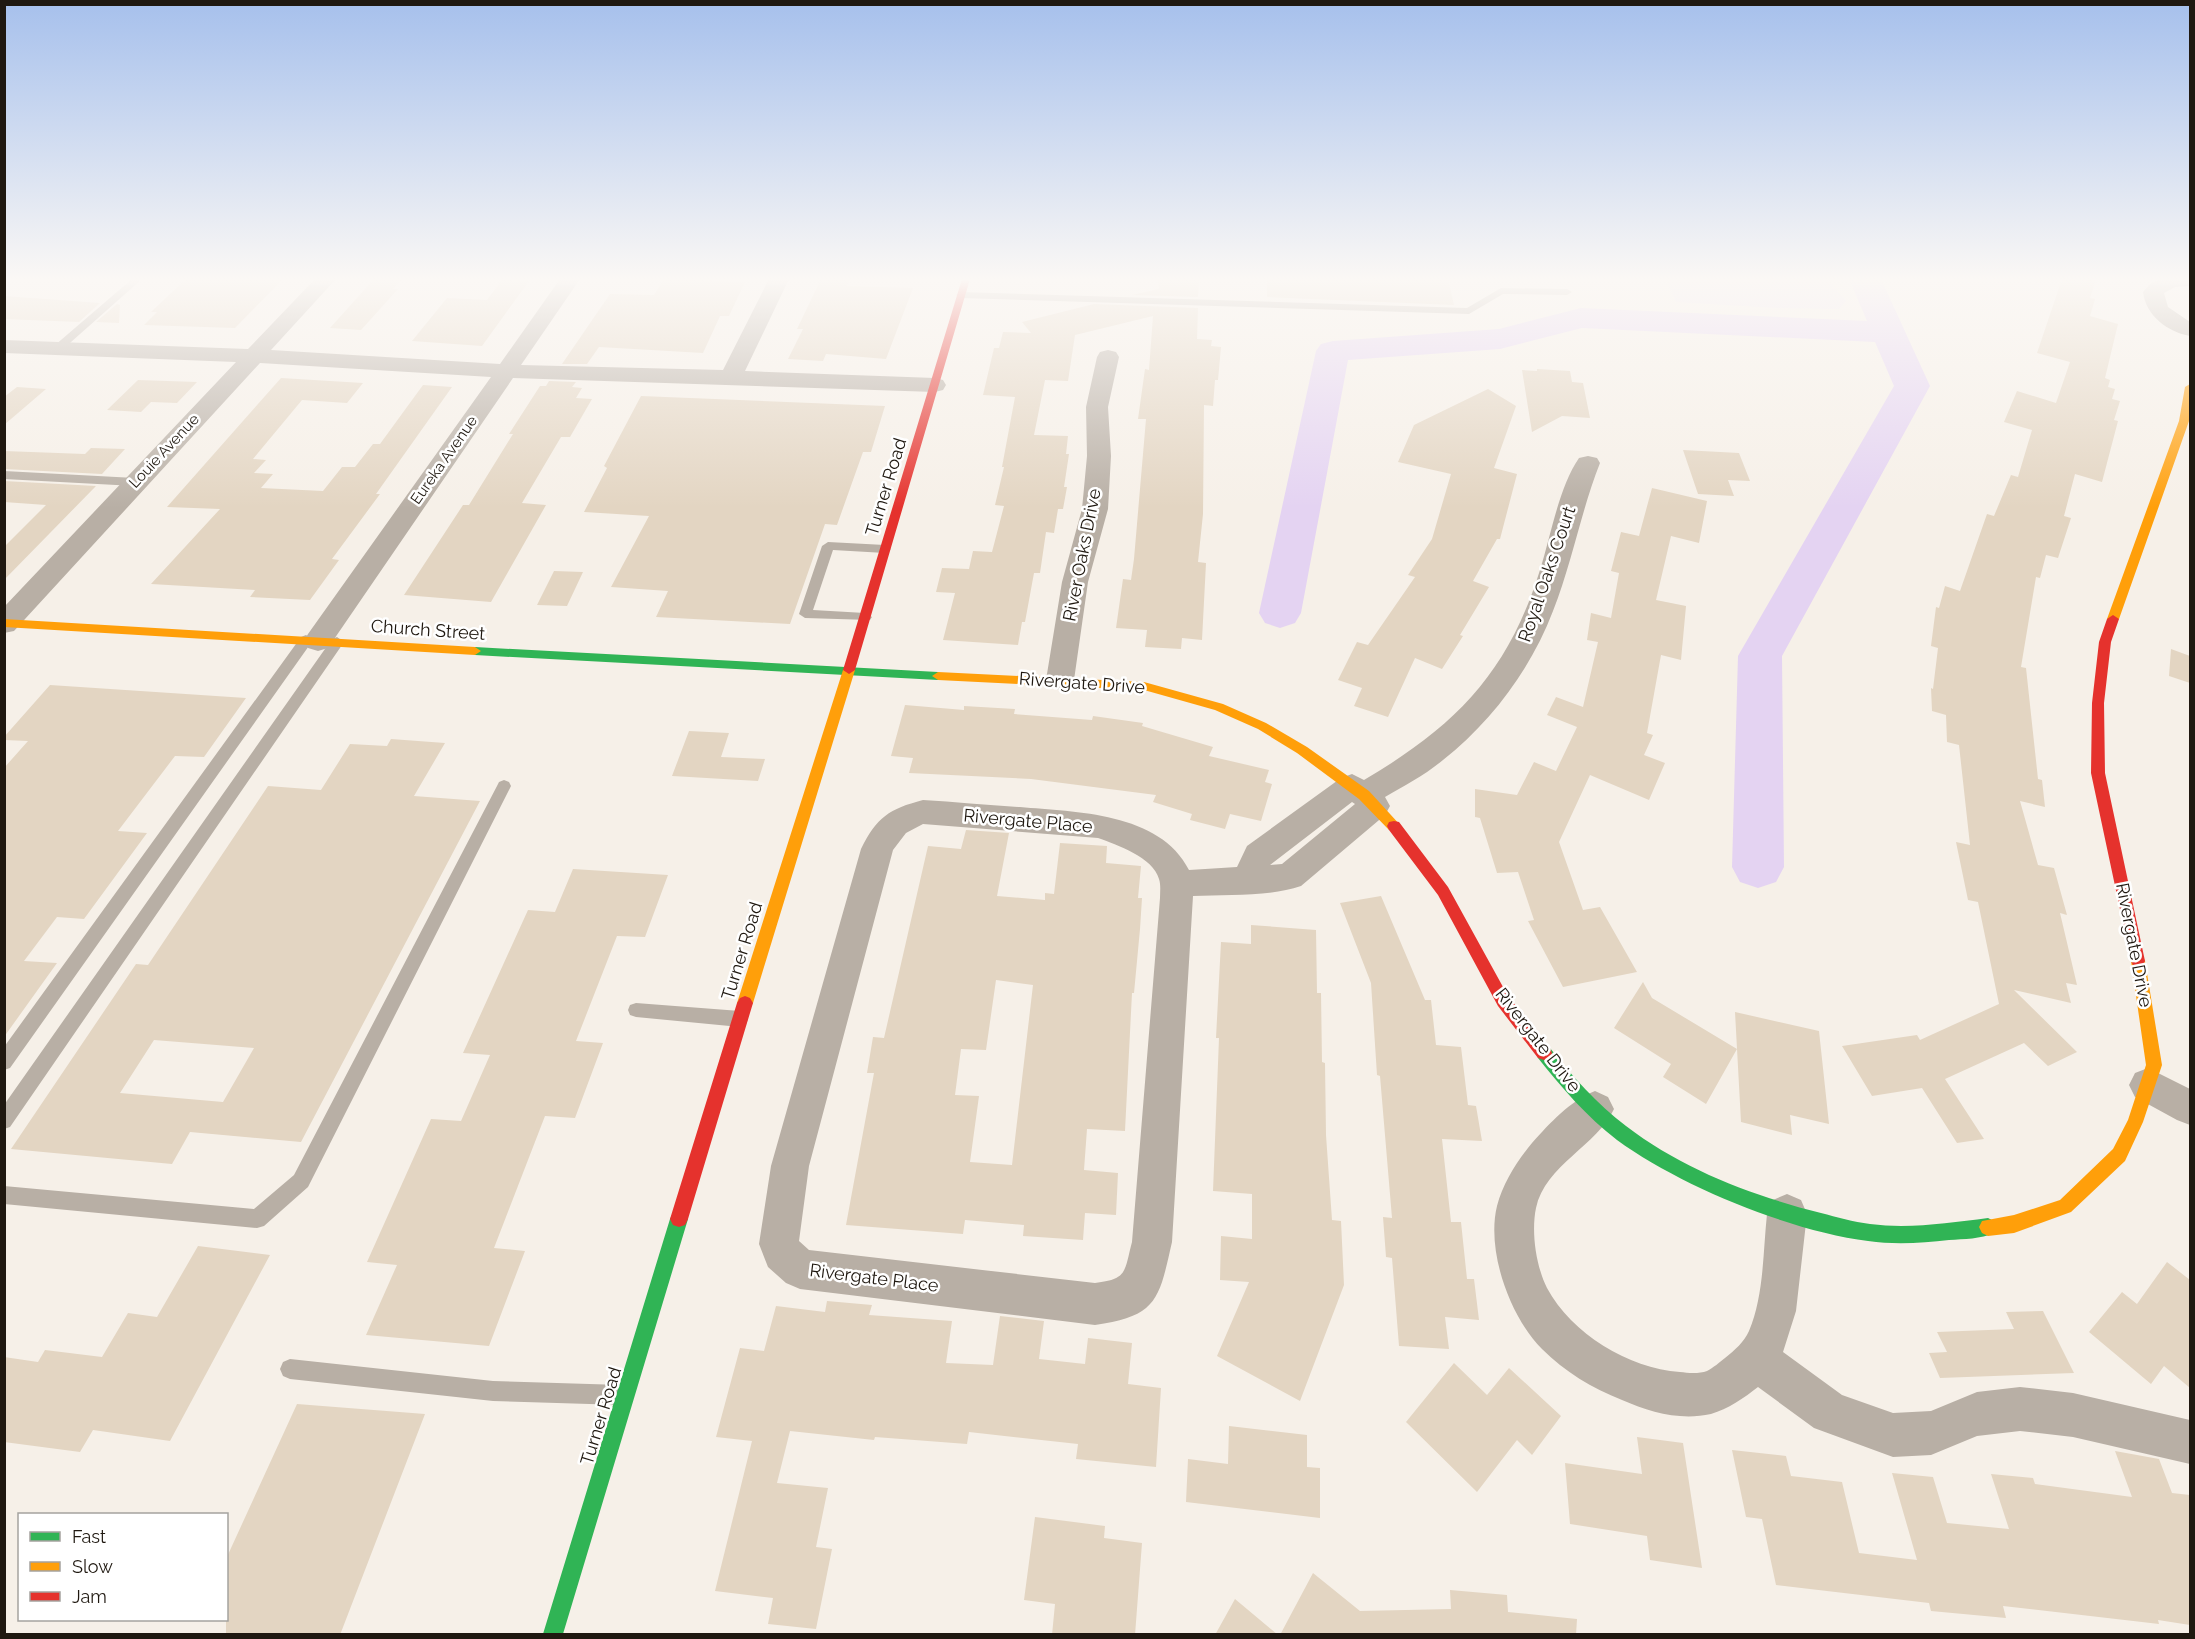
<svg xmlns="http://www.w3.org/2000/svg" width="2195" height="1639" font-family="Raleway,sans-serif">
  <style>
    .green { fill: #ede4f0 }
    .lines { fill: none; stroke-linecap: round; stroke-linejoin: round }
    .river { fill: #e4d3f2; fill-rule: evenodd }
    .building { fill: #e3d5c2; fill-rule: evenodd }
    .lane { fill: #b8afa5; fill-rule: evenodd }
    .street { fill: #b8afa5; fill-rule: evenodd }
    .fast { fill: #30b455; fill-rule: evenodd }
    .slow { fill: #ff9f0a; fill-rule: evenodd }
    .jam { fill: #e5322d; fill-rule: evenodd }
    .labels { text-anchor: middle; stroke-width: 5; stroke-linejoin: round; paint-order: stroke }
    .far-street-label { font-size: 15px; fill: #1f1810; stroke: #fff }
    .street-label { font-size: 18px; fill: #1f1810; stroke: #fff }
  </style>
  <rect width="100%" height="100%" fill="#f6f0e8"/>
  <path class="green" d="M 1666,279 L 1821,279 L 1829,282 L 1846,301 L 1839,309 L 1777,308 L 1676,302 Z"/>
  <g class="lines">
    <path class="river" d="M 1849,279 L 1881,279 L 1930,386 L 1782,656 L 1784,867 L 1776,882 L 1758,888 L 1740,882 L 1732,867 L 1738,656 L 1894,386 L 1875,342 L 1582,328 L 1500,349 L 1348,360 L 1301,613 L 1295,623 L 1280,628 L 1265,623 L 1259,613 L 1316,351 L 1321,344 L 1333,341 L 1499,329 L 1581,308 L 1867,321 Z"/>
  </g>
  <path class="building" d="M 186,279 L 283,279 L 235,328 L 144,325 L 157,312 L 151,312 Z
    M 374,279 L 402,279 L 393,289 L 398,289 L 361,330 L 330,328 Z
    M 664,279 L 745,282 L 729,316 L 720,316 L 703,353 L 599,347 L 587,364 L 562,364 L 610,294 L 654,295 Z
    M 821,279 L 850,279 L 847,286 L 913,288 L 886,359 L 826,354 L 823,361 L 788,359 L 803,329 L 797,329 Z
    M 1158,279 L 1199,279 L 1198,297 L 1132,295 L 1159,289 Z
    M 1267,279 L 1448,279 L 1454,305 L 1267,297 Z
    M 2062,279 L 2096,279 L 2090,298 L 2095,299 L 2090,316 L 2118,324 L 2105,378 L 2110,380 L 2108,387 L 2115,389 L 2112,399 L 2120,401 L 2114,420 L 2118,421 L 2102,482 L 2075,474 L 2064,516 L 2071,518 L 2058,558 L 2046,555 L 2040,578 L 2036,577 L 2021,667 L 2026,668 L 2038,779 L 2042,780 L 2045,807 L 2020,801 L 2038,865 L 2054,868 L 2067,915 L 2060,913 L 2077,985 L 2066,983 L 2071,1003 L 2014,990 L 2077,1052 L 2048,1066 L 2024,1043 L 1945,1079 L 1984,1139 L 1957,1143 L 1922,1088 L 1872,1096 L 1842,1046 L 1917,1035 L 1920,1040 L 1999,1004 L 1978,902 L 1968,900 L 1956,842 L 1970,845 L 1959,745 L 1947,742 L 1946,715 L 1932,711 L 1931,688 L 1933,689 L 1938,648 L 1931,646 L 1936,607 L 1939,608 L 1945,586 L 1960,591 L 1987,514 L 1994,516 L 2011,475 L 2018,477 L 2032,430 L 2004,422 L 2017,391 L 2056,403 L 2070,362 L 2037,353 Z
    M 502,280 L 529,281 L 482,346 L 412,341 L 447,298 L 487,300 Z
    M 4,296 L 100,303 L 79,322 L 4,319 Z
    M 117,304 L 120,305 L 119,323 L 96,322 Z
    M 1094,304 L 1198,308 L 1197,339 L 1212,340 L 1211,346 L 1221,347 L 1218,380 L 1215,380 L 1213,406 L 1204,405 L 1203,514 L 1198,562 L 1206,563 L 1202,640 L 1182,638 L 1181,649 L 1145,647 L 1147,630 L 1116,628 L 1123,579 L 1131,580 L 1134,559 L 1146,419 L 1138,419 L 1145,369 L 1149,370 L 1153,316 L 1075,335 L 1068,381 L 1045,380 L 1034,435 L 1068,436 L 1066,454 L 1069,454 L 1064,487 L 1067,487 L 1063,509 L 1058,509 L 1054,533 L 1046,532 L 1040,573 L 1034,573 L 1025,622 L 1022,622 L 1018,645 L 943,640 L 955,593 L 936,592 L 942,568 L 969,569 L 973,551 L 992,552 L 1004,506 L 995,505 L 1004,467 L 1002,467 L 1015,397 L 983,395 L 994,348 L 999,348 L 1003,332 L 1031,333 L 1022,322 Z
    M 1537,369 L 1570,371 L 1572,382 L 1583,383 L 1590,418 L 1562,416 L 1532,432 L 1522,370 L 1537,371 Z
    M 281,378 L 363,383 L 347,403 L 302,400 L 253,459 L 266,460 L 254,473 L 273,474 L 261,488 L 323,491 L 342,467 L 355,467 L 373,444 L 380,444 L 423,385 L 452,387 L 376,494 L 380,494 L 332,559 L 339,560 L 310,600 L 250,597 L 255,590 L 151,584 L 220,509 L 167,507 Z
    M 138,380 L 197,382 L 177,403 L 151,402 L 141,412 L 107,410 Z
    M 549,381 L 576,382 L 572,387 L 582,388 L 576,398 L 592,399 L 570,437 L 561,437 L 522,503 L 546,505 L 491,602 L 404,595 L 463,505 L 469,505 L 513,434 L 509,434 L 540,386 L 546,386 Z
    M 17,387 L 46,389 L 4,425 L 4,397 Z
    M 1488,389 L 1516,406 L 1494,468 L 1517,474 L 1500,539 L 1497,539 L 1473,581 L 1489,587 L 1460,635 L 1463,636 L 1442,669 L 1415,658 L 1388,717 L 1354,706 L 1362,688 L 1338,680 L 1357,642 L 1368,645 L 1415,577 L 1408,575 L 1432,539 L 1451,474 L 1398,462 L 1414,425 Z
    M 641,396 L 885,406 L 871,452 L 863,452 L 837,525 L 825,524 L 790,624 L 656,617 L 668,591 L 611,587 L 649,516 L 584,512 L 607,468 L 604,466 Z
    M 91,448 L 125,449 L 102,474 L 4,469 L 4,451 L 85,454 Z
    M 1683,450 L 1739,453 L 1750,481 L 1728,480 L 1734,496 L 1698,494 Z
    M 4,481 L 96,486 L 4,580 L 4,547 L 46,505 L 4,502 Z
    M 1652,488 L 1707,501 L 1699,543 L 1671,536 L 1656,600 L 1686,606 L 1681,660 L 1661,655 L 1647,733 L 1653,735 L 1644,755 L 1665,763 L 1649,800 L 1590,775 L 1559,842 L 1583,910 L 1600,907 L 1637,972 L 1563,987 L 1528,921 L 1534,920 L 1518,872 L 1497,873 L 1480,818 L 1475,817 L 1475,789 L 1517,795 L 1534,762 L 1556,771 L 1577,727 L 1547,715 L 1556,697 L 1583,707 L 1598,642 L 1587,640 L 1591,613 L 1611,618 L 1619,573 L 1611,571 L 1621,532 L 1639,536 Z
    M 554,571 L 583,572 L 567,606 L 537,605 Z
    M 2171,649 L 2190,656 L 2190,683 L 2169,676 Z
    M 50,685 L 246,698 L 204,757 L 175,756 L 118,831 L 147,833 L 84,919 L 57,917 L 24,961 L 57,963 L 4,1037 L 4,768 L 28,741 L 4,740 L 4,737 Z
    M 905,705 L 964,710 L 964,706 L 1015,709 L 1014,714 L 1092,720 L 1093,716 L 1143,723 L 1142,726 L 1213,747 L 1209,756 L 1269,770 L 1265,782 L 1272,784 L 1261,821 L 1230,814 L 1225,829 L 1190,820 L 1192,814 L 1153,802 L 1156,795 L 1031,779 L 909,773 L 913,758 L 891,756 Z
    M 689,731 L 729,733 L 721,757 L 765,759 L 758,781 L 672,776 Z
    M 391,739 L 445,743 L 414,796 L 480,801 L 301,1142 L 190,1132 L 172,1164 L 11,1149 L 136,964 L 148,965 L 268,786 L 321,790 L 350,744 L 387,746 ZM 154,1040 L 254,1048 L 223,1102 L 120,1093 Z
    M 966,830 L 1009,833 L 997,896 L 1045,900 L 1045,893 L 1054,894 L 1060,843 L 1107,846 L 1106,863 L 1141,866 L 1138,898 L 1142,898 L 1140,929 L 1134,993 L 1132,993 L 1125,1131 L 1087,1129 L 1084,1170 L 1118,1173 L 1116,1215 L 1085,1213 L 1083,1240 L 1023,1236 L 1024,1225 L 965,1220 L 963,1234 L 846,1225 L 874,1073 L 867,1073 L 873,1037 L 884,1038 L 928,846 L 961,849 ZM 996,980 L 1033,985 L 1012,1165 L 970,1162 L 979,1096 L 955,1095 L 961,1049 L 986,1050 Z
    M 573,869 L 668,875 L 645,937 L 617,936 L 576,1041 L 603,1043 L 575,1118 L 545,1116 L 494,1248 L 525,1251 L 489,1346 L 366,1335 L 397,1265 L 367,1262 L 431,1119 L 461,1121 L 490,1055 L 463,1053 L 528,910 L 555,912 Z
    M 1381,896 L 1425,1000 L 1431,1000 L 1436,1045 L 1461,1047 L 1468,1105 L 1476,1106 L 1482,1141 L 1442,1139 L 1451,1222 L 1461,1222 L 1467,1279 L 1474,1279 L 1479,1320 L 1445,1317 L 1449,1349 L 1399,1346 L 1392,1258 L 1386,1257 L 1383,1217 L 1392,1218 L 1380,1076 L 1377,1075 L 1371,983 L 1340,903 Z
    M 1251,925 L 1316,930 L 1317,993 L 1321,993 L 1322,1062 L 1325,1063 L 1326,1135 L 1332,1220 L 1341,1221 L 1344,1285 L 1300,1401 L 1217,1356 L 1249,1282 L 1220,1280 L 1221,1236 L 1252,1239 L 1252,1194 L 1213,1191 L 1219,1038 L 1216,1038 L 1221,942 L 1251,944 Z
    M 1643,982 L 1652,998 L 1737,1049 L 1706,1104 L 1663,1077 L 1671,1064 L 1614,1028 Z
    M 1735,1012 L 1819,1031 L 1829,1124 L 1790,1115 L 1792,1135 L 1741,1122 Z
    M 198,1246 L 270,1255 L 170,1441 L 93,1430 L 80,1452 L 4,1442 L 4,1357 L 38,1362 L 45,1350 L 102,1357 L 128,1313 L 157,1317 Z
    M 2167,1262 L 2190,1280 L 2190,1388 L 2164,1366 L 2151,1384 L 2089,1332 L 2122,1292 L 2137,1304 Z
    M 827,1301 L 872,1305 L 869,1315 L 952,1321 L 946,1363 L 993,1365 L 1000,1316 L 1044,1321 L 1039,1359 L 1085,1364 L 1088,1338 L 1132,1343 L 1128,1384 L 1161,1388 L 1156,1467 L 1076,1459 L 1078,1444 L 969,1432 L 967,1444 L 875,1437 L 874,1440 L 790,1431 L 777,1483 L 828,1488 L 816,1547 L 832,1549 L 816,1629 L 768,1624 L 773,1598 L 715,1591 L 752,1441 L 716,1437 L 740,1348 L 764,1351 L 776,1306 L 825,1312 Z
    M 2043,1311 L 2074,1373 L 1940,1378 L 1929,1353 L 1947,1352 L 1937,1332 L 2014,1329 L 2006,1312 Z
    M 1454,1363 L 1487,1395 L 1509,1368 L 1561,1416 L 1532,1455 L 1517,1440 L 1477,1492 L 1406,1422 Z
    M 297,1404 L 425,1414 L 340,1635 L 226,1635 L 226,1559 Z
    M 1229,1426 L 1307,1435 L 1307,1467 L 1320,1468 L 1320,1518 L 1186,1502 L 1188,1459 L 1228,1464 Z
    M 1637,1437 L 1683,1443 L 1702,1568 L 1650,1560 L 1647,1536 L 1570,1524 L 1565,1463 L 1642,1474 Z
    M 1732,1450 L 1786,1456 L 1791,1476 L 1842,1482 L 1859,1553 L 1917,1560 L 1892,1473 L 1933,1477 L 1947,1523 L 2009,1529 L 1991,1474 L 2033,1478 L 2035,1484 L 2132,1497 L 2115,1451 L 2159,1459 L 2172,1493 L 2190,1495 L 2190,1625 L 2158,1620 L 2159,1624 L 2003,1606 L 2006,1618 L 1931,1611 L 1929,1603 L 1776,1585 L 1762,1519 L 1746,1517 Z
    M 1035,1517 L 1105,1526 L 1104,1538 L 1142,1543 L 1135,1635 L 1052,1635 L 1055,1604 L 1024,1600 Z
    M 1313,1573 L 1360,1611 L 1451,1609 L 1450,1590 L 1507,1595 L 1508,1612 L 1577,1619 L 1576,1635 L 1280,1635 Z
    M 1235,1599 L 1278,1635 L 1215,1635 Z"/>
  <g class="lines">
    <path class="lane" d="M 132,279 L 142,279 L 62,350 L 54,350 L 54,346 Z
      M 1501,288 L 1567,289 L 1572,292 L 1567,295 L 1503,294 L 1469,314 L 961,298 L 956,295 L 961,292 L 1467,308 Z
      M 4,471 L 135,478 L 141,482 L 135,486 L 4,479 Z
      M 828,542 L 885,545 L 891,549 L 885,553 L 833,550 L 813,610 L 865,613 L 872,617 L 870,620 L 805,618 L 799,614 L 822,546 Z
      M 306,635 L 313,640 L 311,643 L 10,1068 L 4,1070 L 4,1047 L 301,637 Z
      M 337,637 L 344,642 L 342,645 L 10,1127 L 4,1129 L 4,1105 L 332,639 Z
      M 504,780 L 509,782 L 511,786 L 308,1187 L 264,1226 L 257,1228 L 4,1204 L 4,1186 L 254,1209 L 294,1175 L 497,786 L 499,782 Z
      M 636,1003 L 740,1011 L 746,1014 L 748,1019 L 746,1024 L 740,1027 L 636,1017 L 630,1015 L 628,1010 L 630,1005 Z
      M 290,1359 L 493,1381 L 622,1385 L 629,1388 L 632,1395 L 629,1402 L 622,1405 L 493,1401 L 290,1379 L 283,1376 L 280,1369 L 283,1362 Z"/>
    <path class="street" d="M 315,279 L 336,279 L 271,350 L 500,364 L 560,279 L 580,279 L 521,365 L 723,370 L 769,279 L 789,279 L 745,371 L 935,378 L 943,380 L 946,385 L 943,390 L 935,392 L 513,378 L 328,648 L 318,651 L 308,648 L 304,641 L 308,634 L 491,377 L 260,363 L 14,631 L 4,633 L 4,607 L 236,362 L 4,353 L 4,340 L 248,349 Z
      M 2160,279 L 2190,279 L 2190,286 L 2175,287 L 2164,293 L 2168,307 L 2190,322 L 2190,336 C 2168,332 2146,316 2143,292 L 2150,284 Z
      M 1108,350 L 1116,352 L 1119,357 L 1108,407 L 1111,456 L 1108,509 L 1088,582 L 1074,680 L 1070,687 L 1060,690 L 1050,687 L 1046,680 L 1062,582 L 1082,509 L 1087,456 L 1086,407 L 1097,357 L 1100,352 Z
      M 1588,456 L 1597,458 L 1600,463 C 1581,511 1572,563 1553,611 C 1531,669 1491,722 1443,760 C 1425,775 1404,786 1385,797 L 1390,806 L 1385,815 L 1301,886 C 1269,897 1227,894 1193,896 L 1172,1242 C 1159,1299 1158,1316 1095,1325 L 800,1289 L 786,1283 L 768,1267 L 759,1244 L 771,1166 L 861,849 C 877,817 889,809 923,800 C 955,802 987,805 1020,807 C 1075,812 1160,812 1189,870 L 1237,867 L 1247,846 L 1341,778 L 1352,774 L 1364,780 C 1456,726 1508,673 1540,570 C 1551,535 1559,487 1579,458 ZM 1352,802 L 1355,804 L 1282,864 L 1270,865 ZM 923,824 L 1098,838 C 1117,845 1153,857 1159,879 C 1161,885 1160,892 1160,898 L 1132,1242 C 1124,1272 1128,1279 1095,1283 L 809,1250 L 799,1241 L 809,1166 L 893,850 L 906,833 Z
      M 2148,1068 L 2190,1089 L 2190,1125 L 2177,1120 L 2135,1097 L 2129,1085 L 2135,1073 Z
      M 1595,1091 L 1608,1097 L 1614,1109 C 1598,1145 1545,1165 1536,1208 C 1531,1232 1536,1266 1547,1288 C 1572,1334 1628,1368 1680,1372 C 1688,1373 1699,1374 1707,1371 C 1713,1368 1720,1362 1725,1358 C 1735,1350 1744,1342 1749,1331 C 1764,1296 1763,1251 1767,1214 L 1773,1200 L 1787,1194 L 1801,1200 L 1807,1214 L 1796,1311 L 1783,1352 L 1842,1395 L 1893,1413 L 1931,1411 L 1977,1392 L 2020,1387 L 2073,1393 L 2190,1420 L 2190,1464 L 2073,1437 L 2020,1431 L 1977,1436 L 1931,1455 L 1893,1457 L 1814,1428 L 1758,1387 C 1744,1398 1728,1409 1711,1414 C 1680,1421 1650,1412 1622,1400 C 1592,1388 1565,1372 1542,1349 C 1510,1317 1486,1251 1497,1206 C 1503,1183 1517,1161 1532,1143 C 1550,1123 1570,1101 1595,1091 Z"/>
    <path class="fast" d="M 475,647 L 938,672 L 944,676 L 938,680 L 475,655 L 469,651 Z
      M 1544,1046 L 1550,1048 C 1572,1076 1597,1104 1626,1126 C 1682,1169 1753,1196 1821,1213 C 1837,1217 1853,1222 1870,1224 C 1909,1229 1949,1223 1988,1218 L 1994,1221 L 1997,1227 L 1994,1233 C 1981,1239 1964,1239 1949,1240 C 1923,1243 1895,1245 1868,1241 C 1790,1231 1680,1186 1617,1140 C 1587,1117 1562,1088 1538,1058 L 1536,1053 L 1538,1048 Z
      M 679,1211 L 685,1213 L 688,1219 L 563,1634 L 543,1634 L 670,1219 L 673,1213 Z"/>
    <path class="slow" d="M 2190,384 L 2189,421 L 2119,619 L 2113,623 L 2109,622 L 2107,619 L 2179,421 L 2185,387 Z
      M 4,619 L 475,647 L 481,651 L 475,655 L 4,627 Z
      M 849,666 L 855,670 L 753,1003 L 750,1008 L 745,1010 L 740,1008 L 737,1003 L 843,670 Z
      M 938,672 L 1144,682 L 1223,704 L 1266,723 L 1307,747 L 1369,791 L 1401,826 L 1399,830 L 1389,830 L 1359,799 L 1297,753 L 1258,729 L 1215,710 L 1144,690 L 938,680 L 932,676 Z
      M 2138,955 L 2143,957 L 2145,961 L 2162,1065 L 2143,1122 L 2125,1161 L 2071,1212 L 2014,1233 L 1988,1236 L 1982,1233 L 1979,1227 L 1982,1221 L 2014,1215 L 2060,1200 L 2113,1149 L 2128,1120 L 2146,1065 L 2131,961 L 2133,957 Z"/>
    <path class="jam" d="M 962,279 L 970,279 L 855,670 L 849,674 L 843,670 Z
      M 2113,615 L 2119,619 L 2111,642 L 2104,703 L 2105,773 L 2145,961 L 2143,965 L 2138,967 L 2133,965 L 2131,961 L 2091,773 L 2092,703 L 2099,642 L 2107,619 Z
      M 1394,821 L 1399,822 L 1448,887 L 1508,996 L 1550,1048 L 1552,1053 L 1550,1058 L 1544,1060 L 1538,1058 L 1498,1006 L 1438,895 L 1389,830 L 1387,826 L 1389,822 Z
      M 745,996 L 750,998 L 753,1003 L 688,1219 L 685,1225 L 679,1227 L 673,1225 L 670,1219 L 737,1003 L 740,998 Z"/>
  </g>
  <linearGradient id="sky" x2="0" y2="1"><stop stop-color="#a6c0ec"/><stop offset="0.55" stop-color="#fbf8f5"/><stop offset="1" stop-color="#fbf8f5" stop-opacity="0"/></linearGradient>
  <rect width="2195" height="508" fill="url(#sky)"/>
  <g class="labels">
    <g class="far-street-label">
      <text transform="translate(164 451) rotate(-47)" y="5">Louie Avenue</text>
      <text transform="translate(444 460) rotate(-55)" y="5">Eureka Avenue</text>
    </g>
    <g class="street-label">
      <text transform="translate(886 487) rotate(-73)" y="6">Turner Road</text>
      <text transform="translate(1082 555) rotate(-79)" y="6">River Oaks Drive</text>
      <text transform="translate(1547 574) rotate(-71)" y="6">Royal Oaks Court</text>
      <text transform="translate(428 630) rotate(4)" y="6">Church Street</text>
      <text transform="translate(1082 683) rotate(4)" y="6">Rivergate Drive</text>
      <text transform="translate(1028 821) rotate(5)" y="6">Rivergate Place</text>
      <text transform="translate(2134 945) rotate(79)" y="6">Rivergate Drive</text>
      <text transform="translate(742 951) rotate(-73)" y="6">Turner Road</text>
      <text transform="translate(1538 1040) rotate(52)" y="6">Rivergate Drive</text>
      <text transform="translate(874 1278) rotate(7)" y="6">Rivergate Place</text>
      <text transform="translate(601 1416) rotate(-73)" y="6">Turner Road</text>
    </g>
  </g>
  <rect width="2195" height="1639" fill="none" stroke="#1f1810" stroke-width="12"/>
  <rect x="18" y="1513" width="210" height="108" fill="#ffffff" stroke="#a5a39f" stroke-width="1.5"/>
  <rect x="30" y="1532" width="30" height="9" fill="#30b455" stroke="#a5a39f" stroke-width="1.5"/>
  <text x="72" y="1543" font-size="18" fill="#1f1810">Fast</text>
  <rect x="30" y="1562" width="30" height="9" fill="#ff9f0a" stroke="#a5a39f" stroke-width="1.5"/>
  <text x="72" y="1573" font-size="18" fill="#1f1810">Slow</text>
  <rect x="30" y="1592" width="30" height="9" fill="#e5322d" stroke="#a5a39f" stroke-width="1.5"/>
  <text x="72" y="1603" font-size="18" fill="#1f1810">Jam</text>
</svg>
